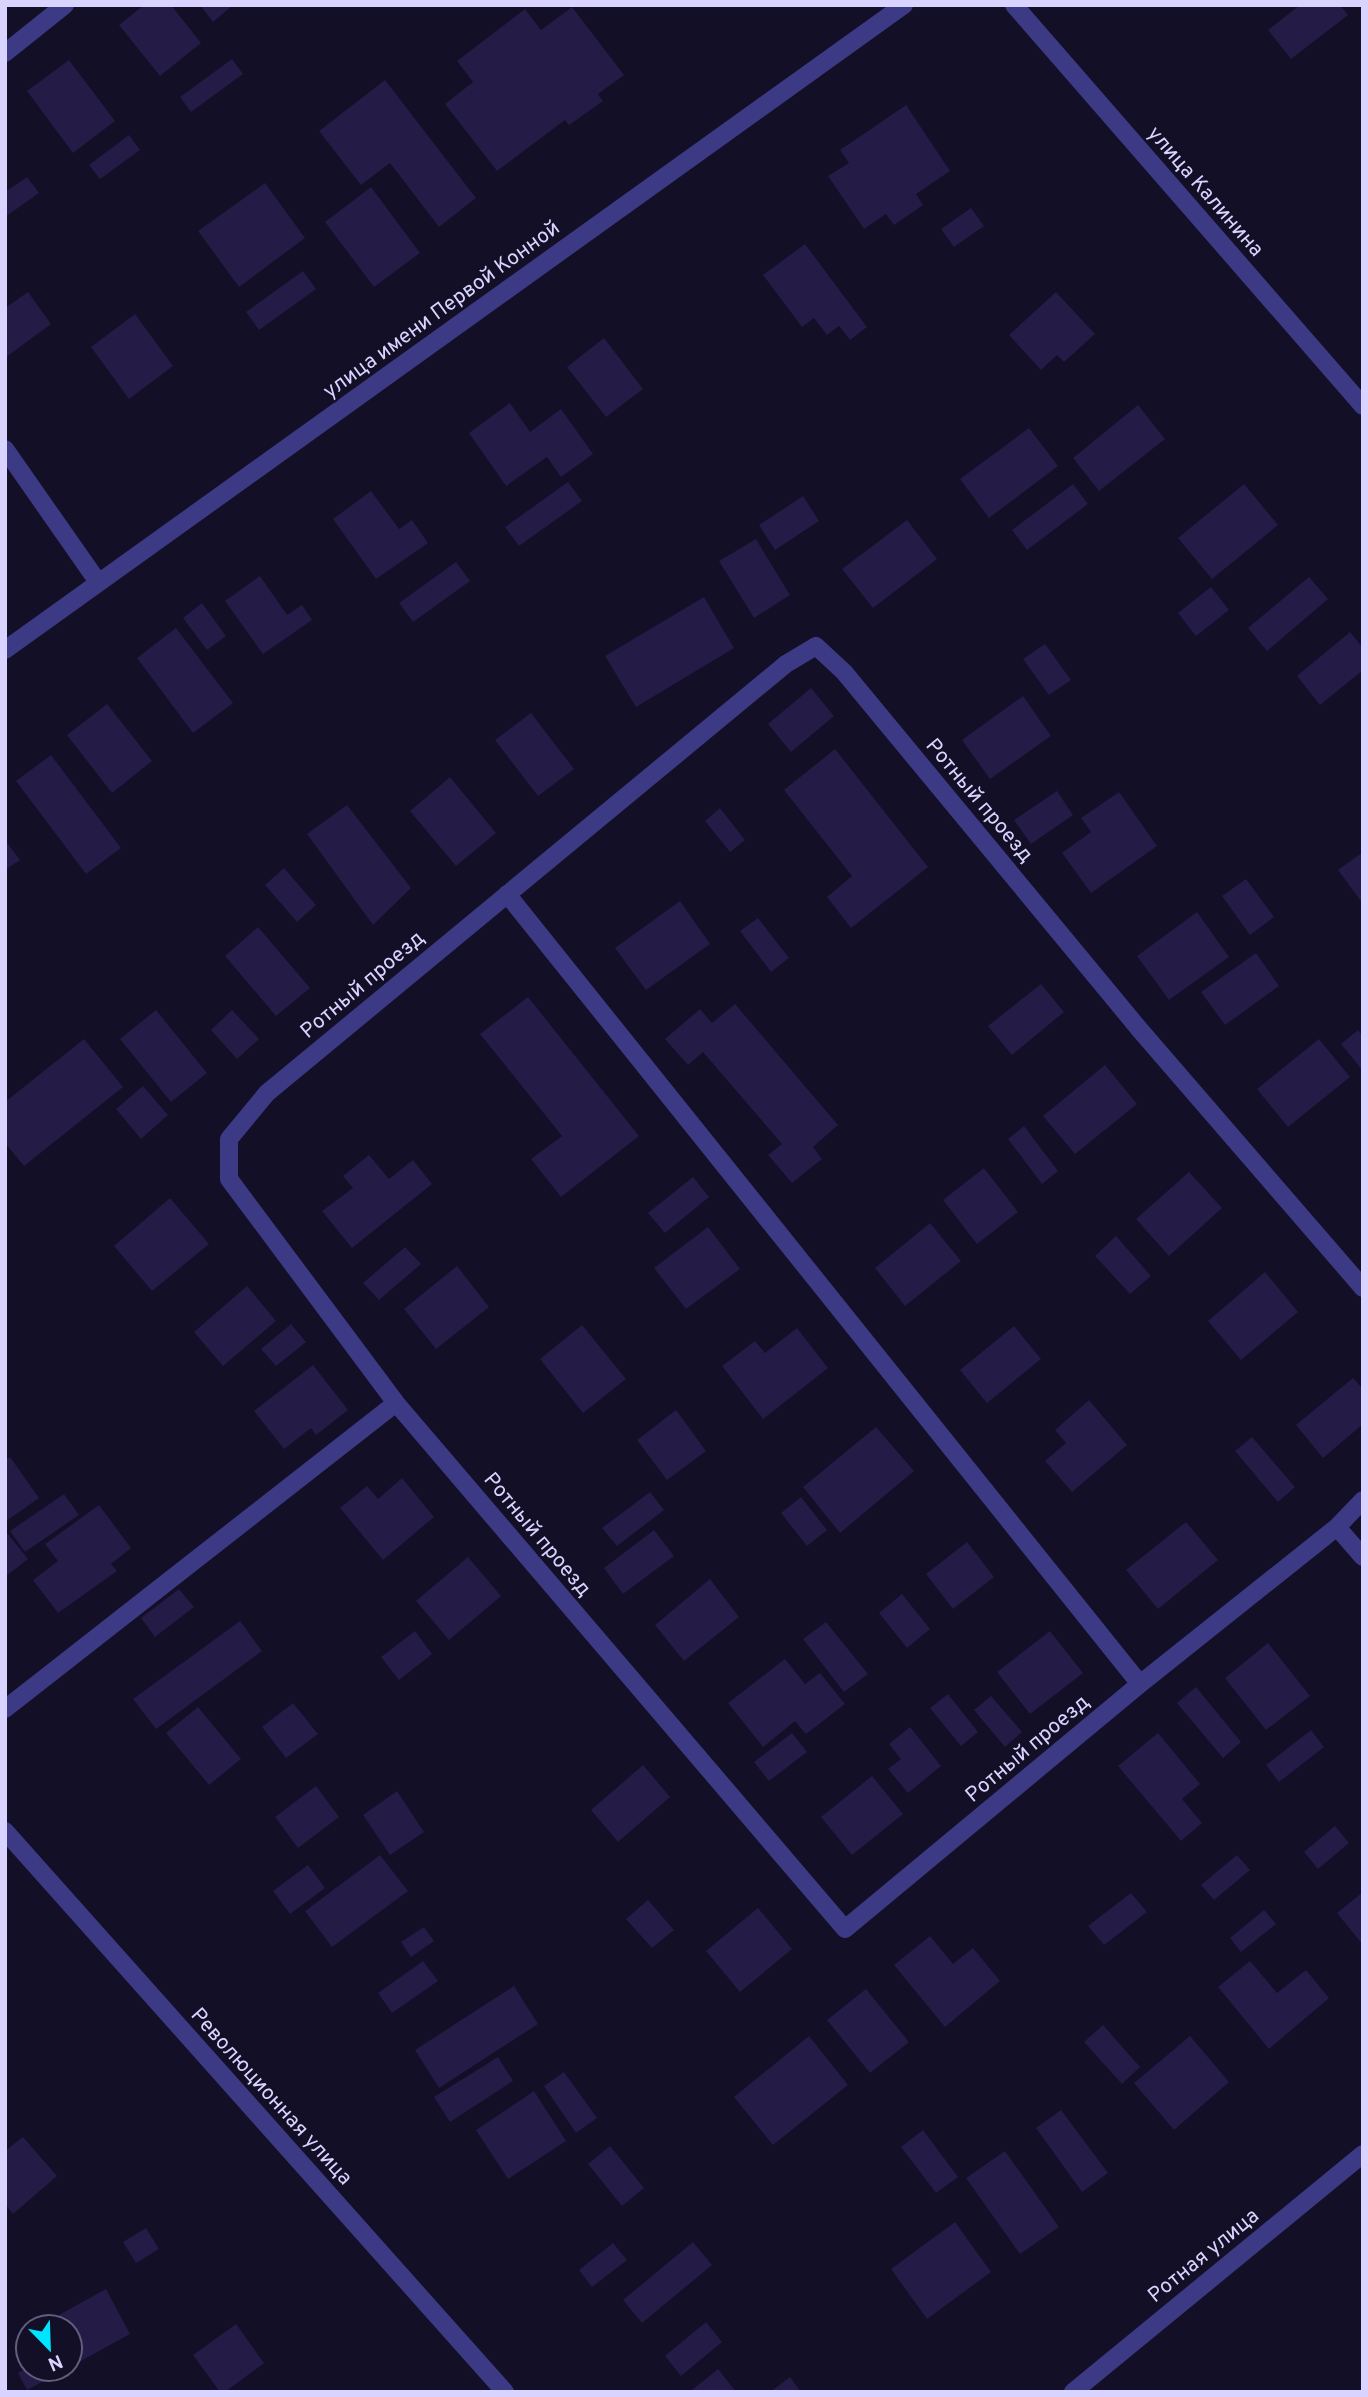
<svg xmlns="http://www.w3.org/2000/svg" width="1368" height="2397" font-family="Overpass,sans-serif">
  <style>
    .building { fill: #241b47 }
    .lines { fill: none; stroke-linecap: round; stroke-linejoin: round }
    .minor { stroke: #3d3a85; stroke-width: 18 }
    .tertiary { stroke: #3d3a85; stroke-width: 18 }
    .labels { text-anchor: middle; stroke-width: 5; stroke-linejoin: round; paint-order: stroke }
    .street-label { font-size: 21px; fill: #d9d4ff; stroke: #130f26 }
  </style>
  <rect width="100%" height="100%" fill="#130f26"/>
  <path class="building" d="M 144,5 L 171,5 L 201,43 L 160,76 L 119,25 Z
    M 200,5 L 233,5 L 213,22 Z
    M 1300,5 L 1340,5 L 1348,15 L 1291,59 L 1268,30 Z
    M 572,7 L 624,75 L 598,94 L 603,101 L 569,125 L 565,120 L 497,171 L 445,104 L 473,82 L 457,61 L 525,9 L 541,30 Z
    M 232,59 L 243,74 L 191,112 L 180,97 Z
    M 69,60 L 115,121 L 73,153 L 27,91 Z
    M 385,80 L 476,198 L 439,227 L 390,163 L 361,185 L 319,131 Z
    M 906,105 L 950,171 L 916,194 L 923,205 L 894,225 L 886,214 L 864,229 L 828,176 L 849,163 L 840,150 Z
    M 129,135 L 140,150 L 100,179 L 89,165 Z
    M 27,177 L 39,193 L 5,217 L 5,192 Z
    M 265,183 L 305,238 L 239,287 L 198,231 Z
    M 371,187 L 420,253 L 374,287 L 325,222 Z
    M 971,208 L 984,226 L 954,247 L 941,229 Z
    M 805,244 L 867,327 L 850,340 L 839,326 L 827,335 L 814,318 L 802,327 L 763,275 Z
    M 303,271 L 316,289 L 259,330 L 246,312 Z
    M 28,292 L 51,324 L 5,358 L 5,308 Z
    M 1056,292 L 1095,334 L 1064,362 L 1057,355 L 1041,370 L 1009,335 Z
    M 135,314 L 173,366 L 129,399 L 91,347 Z
    M 604,338 L 643,389 L 606,417 L 567,367 Z
    M 510,403 L 530,432 L 561,409 L 593,454 L 561,477 L 547,457 L 506,486 L 469,433 Z
    M 1138,405 L 1165,439 L 1099,491 L 1073,458 Z
    M 1029,428 L 1058,466 L 989,518 L 960,479 Z
    M 568,482 L 582,501 L 519,546 L 505,527 Z
    M 1073,484 L 1088,504 L 1027,550 L 1012,530 Z
    M 1244,484 L 1278,525 L 1212,579 L 1178,538 Z
    M 371,491 L 399,529 L 412,520 L 428,543 L 376,579 L 333,519 Z
    M 803,496 L 819,521 L 775,550 L 759,525 Z
    M 907,520 L 937,559 L 873,608 L 842,569 Z
    M 756,539 L 790,595 L 754,618 L 719,561 Z
    M 456,562 L 470,581 L 413,622 L 399,603 Z
    M 260,576 L 287,615 L 302,605 L 312,620 L 263,654 L 225,601 Z
    M 1309,577 L 1328,599 L 1267,651 L 1248,628 Z
    M 1211,587 L 1229,610 L 1196,636 L 1178,613 Z
    M 704,597 L 734,648 L 636,707 L 605,656 Z
    M 202,603 L 226,636 L 207,650 L 183,618 Z
    M 176,628 L 233,703 L 193,733 L 137,658 Z
    M 1350,632 L 1363,648 L 1363,670 L 1320,705 L 1297,676 Z
    M 1045,644 L 1071,680 L 1049,695 L 1023,659 Z
    M 811,688 L 834,716 L 791,752 L 768,724 Z
    M 1023,696 L 1051,736 L 990,779 L 962,740 Z
    M 107,704 L 152,761 L 112,793 L 67,735 Z
    M 531,713 L 574,769 L 538,796 L 495,740 Z
    M 835,749 L 928,867 L 851,928 L 827,897 L 852,876 L 784,790 Z
    M 51,755 L 121,848 L 86,874 L 16,781 Z
    M 450,777 L 496,833 L 456,866 L 410,811 Z
    M 1057,791 L 1073,815 L 1031,844 L 1014,820 Z
    M 1119,792 L 1157,846 L 1091,893 L 1062,853 L 1091,832 L 1081,818 Z
    M 347,805 L 411,888 L 373,925 L 307,834 Z
    M 720,808 L 745,840 L 730,852 L 705,821 Z
    M 5,840 L 20,860 L 5,870 Z
    M 1363,852 L 1363,904 L 1338,870 Z
    M 284,868 L 316,905 L 297,922 L 265,885 Z
    M 1246,879 L 1274,917 L 1250,935 L 1222,896 Z
    M 680,901 L 710,944 L 646,990 L 615,948 Z
    M 1197,912 L 1229,957 L 1169,1000 L 1137,956 Z
    M 758,918 L 789,958 L 771,972 L 740,931 Z
    M 258,927 L 310,988 L 276,1016 L 225,956 Z
    M 1256,953 L 1279,986 L 1225,1025 L 1201,992 Z
    M 1041,984 L 1064,1012 L 1012,1055 L 988,1026 Z
    M 528,997 L 639,1136 L 561,1197 L 531,1159 L 562,1136 L 480,1034 Z
    M 735,1004 L 838,1125 L 813,1147 L 822,1159 L 792,1183 L 768,1155 L 782,1144 L 703,1052 L 688,1065 L 665,1039 L 700,1009 L 712,1023 Z
    M 156,1010 L 207,1073 L 171,1102 L 120,1039 Z
    M 232,1010 L 259,1039 L 237,1059 L 211,1030 Z
    M 1358,1030 L 1363,1036 L 1363,1071 L 1341,1044 Z
    M 84,1039 L 123,1087 L 24,1166 L 5,1143 L 5,1102 Z
    M 1319,1039 L 1350,1077 L 1288,1127 L 1257,1089 Z
    M 1105,1065 L 1137,1104 L 1075,1154 L 1043,1116 Z
    M 143,1086 L 168,1115 L 141,1139 L 116,1109 Z
    M 1024,1126 L 1058,1171 L 1042,1184 L 1008,1139 Z
    M 369,1155 L 389,1179 L 413,1160 L 432,1184 L 352,1248 L 322,1211 L 353,1188 L 343,1176 Z
    M 984,1168 L 1018,1212 L 977,1244 L 943,1200 Z
    M 1189,1172 L 1222,1208 L 1169,1256 L 1136,1219 Z
    M 693,1177 L 709,1197 L 665,1233 L 648,1213 Z
    M 170,1198 L 209,1244 L 152,1291 L 114,1246 Z
    M 930,1223 L 961,1261 L 905,1306 L 875,1268 Z
    M 708,1227 L 740,1269 L 686,1309 L 654,1268 Z
    M 1116,1236 L 1151,1276 L 1130,1294 L 1095,1256 Z
    M 405,1247 L 421,1264 L 379,1300 L 363,1283 Z
    M 457,1266 L 489,1307 L 436,1349 L 404,1309 Z
    M 1265,1272 L 1298,1312 L 1241,1360 L 1208,1321 Z
    M 247,1286 L 276,1321 L 223,1366 L 194,1332 Z
    M 291,1324 L 306,1342 L 276,1366 L 261,1349 Z
    M 582,1325 L 626,1379 L 583,1413 L 540,1359 Z
    M 1014,1326 L 1041,1359 L 987,1403 L 960,1370 Z
    M 797,1328 L 828,1368 L 763,1419 L 722,1366 L 755,1341 L 765,1353 Z
    M 313,1365 L 348,1410 L 316,1435 L 311,1428 L 284,1449 L 254,1411 Z
    M 1353,1378 L 1363,1389 L 1363,1424 L 1323,1458 L 1296,1425 Z
    M 1089,1400 L 1127,1445 L 1072,1492 L 1045,1461 L 1066,1443 L 1055,1430 Z
    M 676,1410 L 706,1451 L 667,1480 L 637,1440 Z
    M 876,1427 L 914,1471 L 840,1533 L 803,1487 Z
    M 1252,1437 L 1295,1487 L 1278,1502 L 1235,1451 Z
    M 10,1457 L 39,1498 L 5,1522 L 5,1460 Z
    M 402,1478 L 434,1517 L 383,1560 L 340,1508 L 367,1486 L 378,1499 Z
    M 650,1492 L 664,1510 L 617,1546 L 602,1528 Z
    M 64,1494 L 79,1515 L 25,1552 L 10,1531 Z
    M 801,1497 L 827,1530 L 807,1546 L 781,1513 Z
    M 99,1505 L 131,1548 L 111,1564 L 117,1571 L 58,1613 L 33,1580 L 58,1561 L 45,1544 Z
    M 1186,1522 L 1218,1560 L 1158,1609 L 1126,1570 Z
    M 654,1530 L 674,1556 L 623,1594 L 604,1568 Z
    M 8,1534 L 28,1559 L 5,1577 L 5,1537 Z
    M 967,1542 L 994,1577 L 953,1609 L 926,1574 Z
    M 468,1557 L 501,1596 L 449,1640 L 416,1601 Z
    M 710,1579 L 739,1617 L 684,1661 L 655,1625 Z
    M 179,1589 L 194,1607 L 155,1637 L 141,1618 Z
    M 902,1594 L 930,1629 L 907,1648 L 879,1613 Z
    M 240,1621 L 262,1651 L 156,1729 L 133,1699 Z
    M 826,1622 L 868,1674 L 844,1692 L 803,1639 Z
    M 415,1631 L 432,1654 L 399,1680 L 381,1657 Z
    M 1050,1631 L 1083,1673 L 1030,1714 L 997,1672 Z
    M 1268,1643 L 1310,1696 L 1266,1730 L 1225,1678 Z
    M 785,1659 L 805,1684 L 820,1673 L 845,1704 L 806,1734 L 795,1721 L 763,1747 L 728,1703 Z
    M 1196,1687 L 1241,1742 L 1223,1758 L 1177,1703 Z
    M 948,1694 L 978,1732 L 961,1746 L 930,1708 Z
    M 991,1696 L 1022,1732 L 1005,1747 L 974,1710 Z
    M 293,1703 L 318,1734 L 286,1758 L 262,1727 Z
    M 198,1707 L 241,1759 L 209,1785 L 166,1733 Z
    M 910,1727 L 941,1766 L 908,1793 L 888,1769 L 901,1759 L 889,1744 Z
    M 1311,1730 L 1324,1747 L 1279,1782 L 1266,1765 Z
    M 792,1733 L 807,1752 L 769,1781 L 754,1762 Z
    M 1158,1733 L 1200,1784 L 1182,1799 L 1202,1823 L 1181,1841 L 1118,1766 Z
    M 643,1765 L 670,1797 L 618,1842 L 591,1810 Z
    M 872,1776 L 903,1814 L 852,1855 L 821,1817 Z
    M 316,1786 L 339,1817 L 298,1848 L 275,1817 Z
    M 397,1791 L 424,1832 L 390,1855 L 363,1815 Z
    M 1335,1826 L 1349,1843 L 1318,1869 L 1304,1852 Z
    M 380,1855 L 408,1891 L 332,1947 L 305,1911 Z
    M 1237,1855 L 1250,1870 L 1214,1900 L 1201,1885 Z
    M 308,1865 L 325,1888 L 290,1914 L 273,1891 Z
    M 1363,1892 L 1363,1945 L 1337,1913 Z
    M 1131,1893 L 1147,1912 L 1104,1945 L 1088,1926 Z
    M 648,1900 L 674,1930 L 652,1948 L 626,1919 Z
    M 758,1908 L 792,1949 L 740,1992 L 706,1951 Z
    M 1264,1910 L 1276,1924 L 1241,1952 L 1230,1938 Z
    M 424,1927 L 434,1941 L 411,1957 L 401,1942 Z
    M 930,1936 L 953,1964 L 973,1948 L 1000,1981 L 945,2027 L 894,1965 Z
    M 423,1961 L 438,1981 L 392,2013 L 378,1993 Z
    M 1250,1961 L 1277,1993 L 1306,1970 L 1329,1998 L 1269,2049 L 1218,1987 Z
    M 514,1986 L 538,2024 L 439,2088 L 415,2050 Z
    M 866,1989 L 909,2042 L 870,2073 L 827,2020 Z
    M 1103,2025 L 1140,2067 L 1122,2084 L 1084,2042 Z
    M 809,2036 L 848,2085 L 773,2145 L 734,2097 Z
    M 1190,2036 L 1229,2082 L 1174,2130 L 1134,2083 Z
    M 498,2057 L 513,2081 L 450,2122 L 434,2097 Z
    M 564,2072 L 597,2118 L 576,2133 L 544,2086 Z
    M 534,2091 L 566,2141 L 508,2179 L 476,2130 Z
    M 1061,2110 L 1108,2173 L 1082,2192 L 1036,2128 Z
    M 923,2130 L 958,2177 L 936,2193 L 901,2147 Z
    M 23,2137 L 57,2176 L 13,2214 L 5,2204 L 5,2151 Z
    M 610,2146 L 644,2188 L 622,2206 L 588,2164 Z
    M 1005,2151 L 1059,2227 L 1020,2254 L 966,2178 Z
    M 955,2222 L 991,2272 L 927,2319 L 891,2269 Z
    M 146,2228 L 159,2249 L 136,2263 L 123,2242 Z
    M 693,2242 L 712,2265 L 642,2323 L 623,2300 Z
    M 613,2243 L 627,2260 L 592,2287 L 579,2270 Z
    M 106,2289 L 130,2334 L 70,2367 L 70,2327 L 49,2327 L 46,2322 Z
    M 706,2322 L 722,2342 L 681,2376 L 665,2356 Z
    M 236,2324 L 264,2363 L 225,2392 L 220,2392 L 193,2355 Z
    M 28,2367 L 28,2369 L 66,2369 L 27,2390 L 18,2373 Z
    M 718,2369 L 736,2392 L 694,2392 L 692,2390 Z
    M 790,2377 L 801,2392 L 770,2392 Z"/>
  <g class="lines">
    <path class="minor" d="M 5,53 L 65,5
      M 5,449 L 98,582
      M 5,650 L 904,5
      M 507,894 L 1140,1684
      M 1363,1288 L 1140,1030 L 844,672 L 816,646 L 786,664 L 267,1093 L 229,1139 L 229,1179 L 396,1403 L 845,1929 L 1140,1684 L 1337,1527 L 1363,1500
      M 1337,1527 L 1363,1557
      M 5,1709 L 396,1403
      M 1073,2392 L 1363,2154"/>
    <path class="tertiary" d="M 1014,5 L 1363,406
      M 5,1831 L 505,2392"/>
  </g>
  <g class="labels">
    <g class="street-label">
      <text transform="translate(1206 191) rotate(49)" y="7">улица Калинина</text>
      <text transform="translate(441 309) rotate(-36)" y="7">улица имени Первой Конной</text>
      <text transform="translate(980 800) rotate(50)" y="7">Ротный проезд</text>
      <text transform="translate(362 984) rotate(-40)" y="7">Ротный проезд</text>
      <text transform="translate(538 1534) rotate(50)" y="7">Ротный проезд</text>
      <text transform="translate(1027 1748) rotate(-40)" y="7">Ротный проезд</text>
      <text transform="translate(272 2096) rotate(48)" y="7">Революционная улица</text>
      <text transform="translate(1203 2255) rotate(-39)" y="7">Ротная улица</text>
    </g>
  </g>
  <rect width="1368" height="2397" fill="none" stroke="#d9d4ff" stroke-width="14"/>
  <g transform="translate(49 2348) rotate(157)"><circle r="33" fill="#130f26" stroke="#625e7d" stroke-width="2"/>
  <path d="M0-5L12 26L0 18L-12 26Z" fill="#00e5ff"/>
  <text y="-10" font-size="19" font-weight="bold" text-anchor="middle" fill="#d9d4ff">N</text>
  </g>
</svg>
